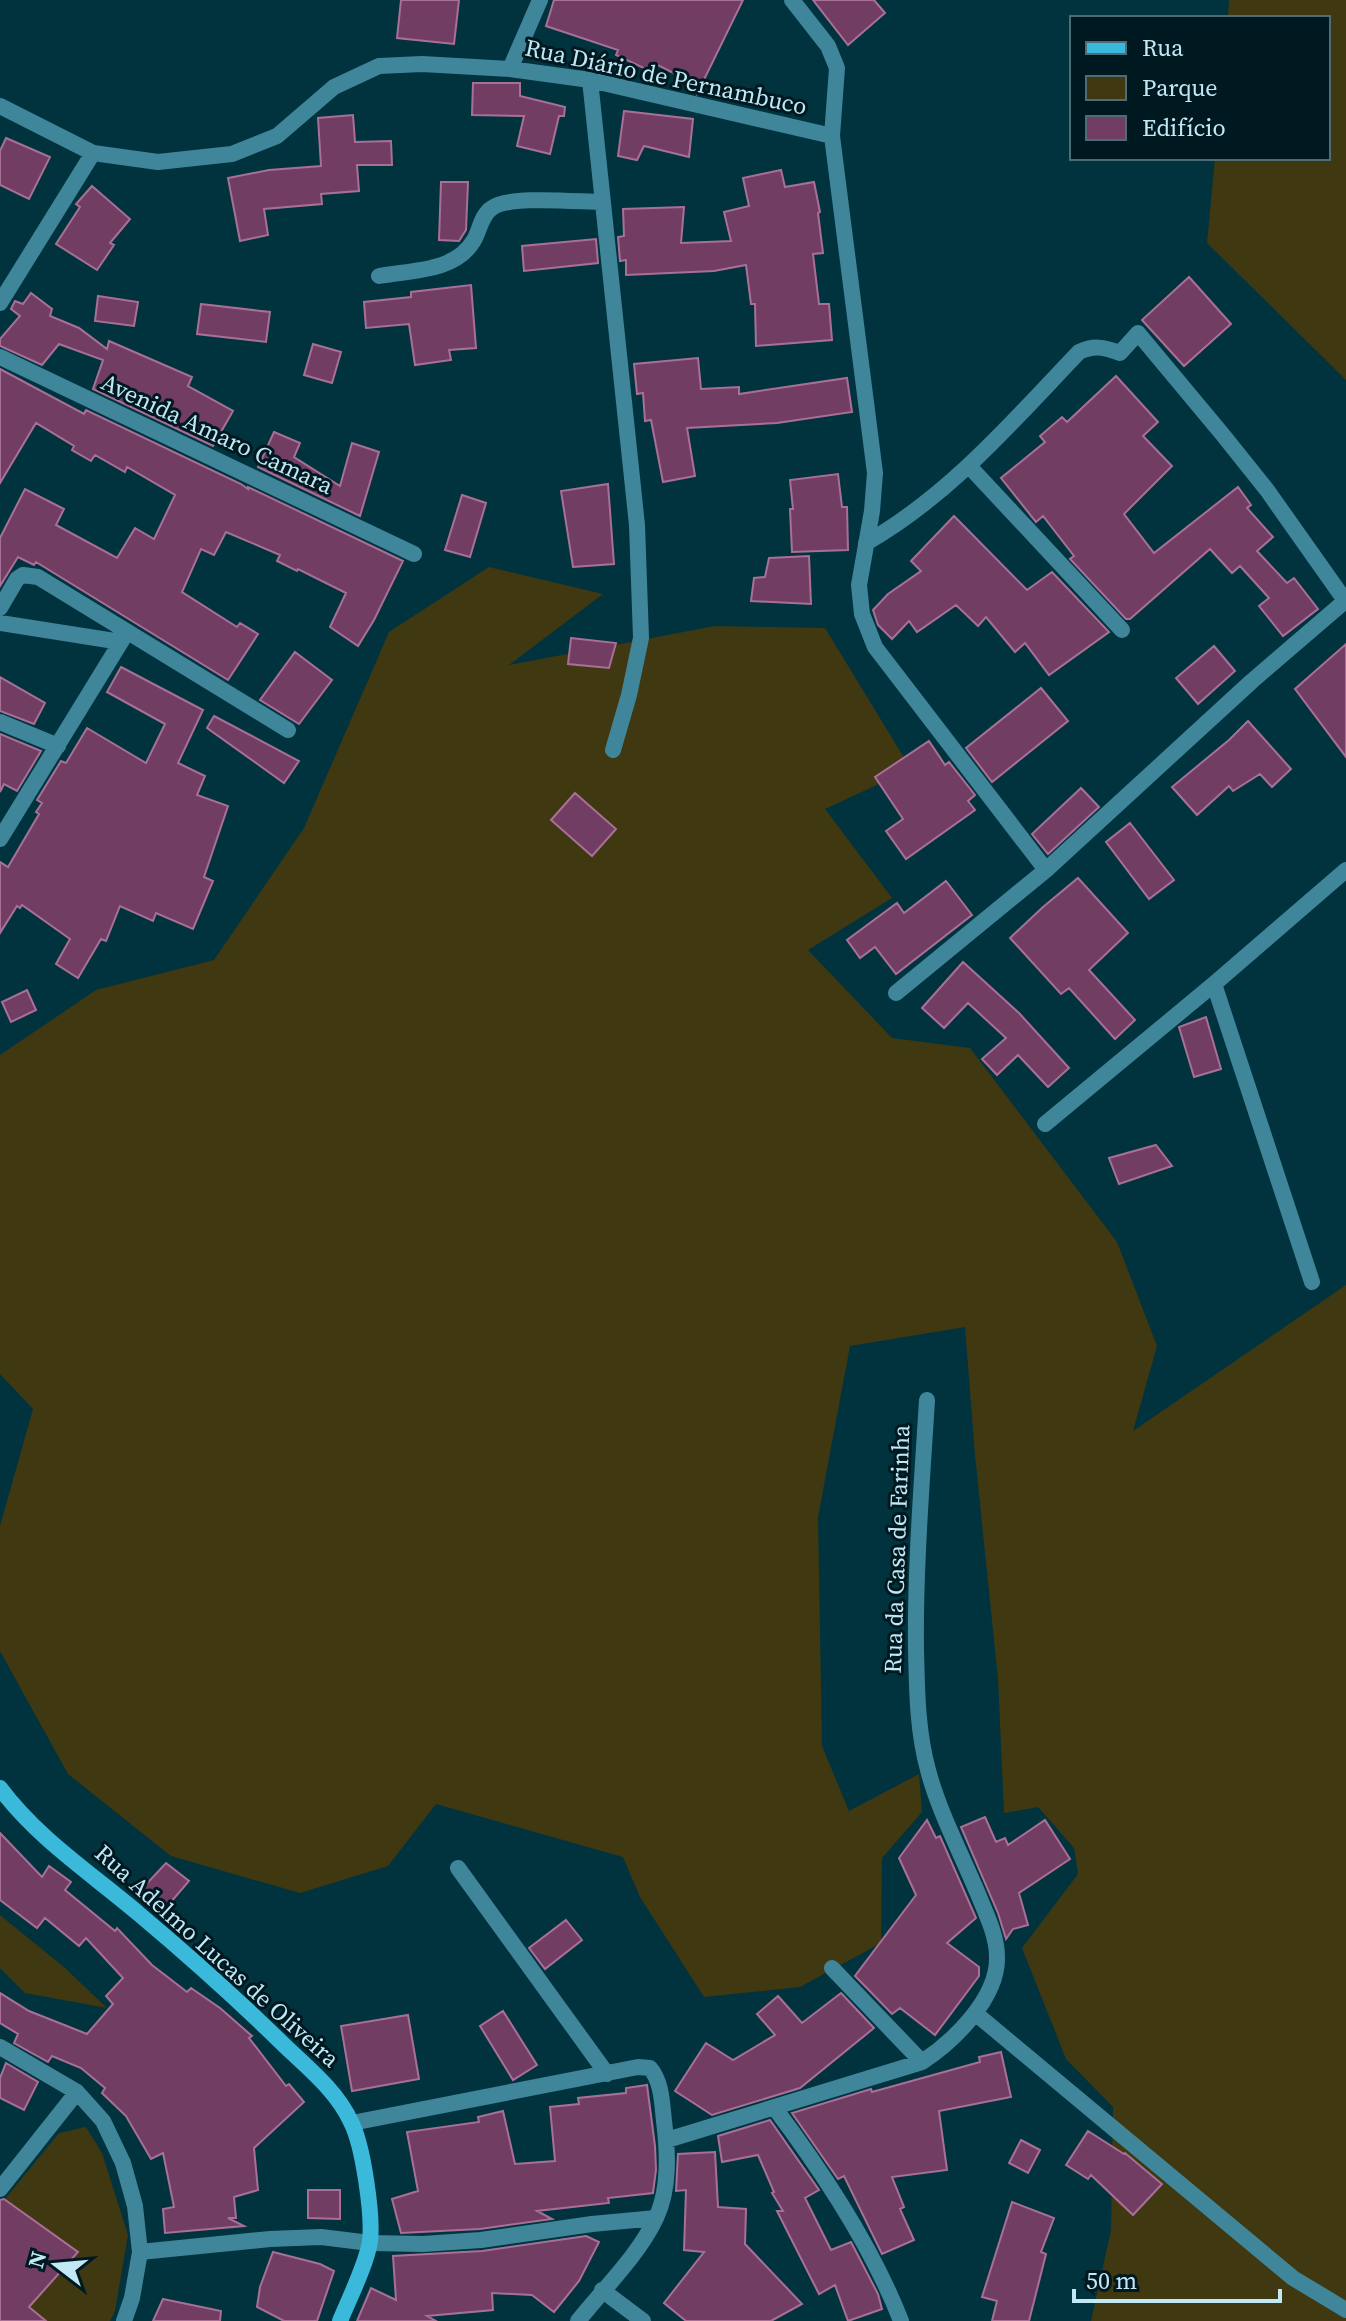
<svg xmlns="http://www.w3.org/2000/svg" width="1346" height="2321" font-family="'Source Serif 4',serif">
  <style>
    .green { fill: #3f3811 }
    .building { fill: #723d62; stroke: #a97097; stroke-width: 2 }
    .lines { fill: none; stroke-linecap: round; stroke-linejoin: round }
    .street { stroke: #3f869b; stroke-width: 16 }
    .secondary { stroke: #3ab9da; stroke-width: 16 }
    .labels { text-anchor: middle; stroke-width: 6; stroke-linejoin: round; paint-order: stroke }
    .street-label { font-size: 24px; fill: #c1e8f5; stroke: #001920 }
  </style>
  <rect width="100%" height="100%" fill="#01333f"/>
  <path class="green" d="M 1229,0 L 1346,0 L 1346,380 L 1207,243 L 1215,158 L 1328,158 L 1328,18 L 1228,18 Z
    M 489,567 L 603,594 L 509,665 L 715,626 L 825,628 L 911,769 L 825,809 L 892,898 L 808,950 L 892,1038 L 970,1048 L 1117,1242 L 1157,1346 L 1133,1431 L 1346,1285 L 1346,2321 L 1091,2321 L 1111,2230 L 1113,2107 L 1066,2059 L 1022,1948 L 1078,1874 L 1074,1848 L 1038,1807 L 1004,1813 L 998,1679 L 975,1455 L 965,1327 L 850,1346 L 818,1517 L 822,1746 L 849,1811 L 919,1774 L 922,1812 L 882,1858 L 881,1943 L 800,1987 L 704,1997 L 640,1897 L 623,1857 L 436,1804 L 388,1866 L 300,1893 L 171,1856 L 68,1774 L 0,1651 L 0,1526 L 33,1409 L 0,1374 L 0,1055 L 96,990 L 214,960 L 304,828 L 389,632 Z
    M 0,1915 L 65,1968 L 107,2008 L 25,1993 L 0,1968 Z
    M 86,2127 L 102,2153 L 128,2235 L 115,2311 L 110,2321 L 0,2321 L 0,2205 L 59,2133 Z"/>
  <path class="building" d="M 401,0 L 459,0 L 454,44 L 397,38 Z
    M 554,0 L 743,0 L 697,94 L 693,83 L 656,64 L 652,72 L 616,55 L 618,50 L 546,26 Z
    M 813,0 L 874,0 L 885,13 L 848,45 Z
    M 473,83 L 520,83 L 520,96 L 565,107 L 564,116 L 559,116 L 550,154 L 517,146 L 524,116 L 472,115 Z
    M 624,111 L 693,119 L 689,157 L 644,146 L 637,160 L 618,156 Z
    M 353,115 L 355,142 L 391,141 L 392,165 L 357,165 L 359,191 L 321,194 L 322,204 L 264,209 L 268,235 L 240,241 L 228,178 L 269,170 L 321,166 L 318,118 Z
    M 6,138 L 50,157 L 29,199 L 0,185 L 0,151 Z
    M 781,170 L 785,187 L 814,182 L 820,212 L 818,213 L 823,253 L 813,254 L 819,304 L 829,304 L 832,340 L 756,346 L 755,304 L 751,304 L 746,265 L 714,271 L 626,275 L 626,260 L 620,261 L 618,237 L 624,236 L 623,209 L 684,207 L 681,243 L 731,241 L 724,212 L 749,206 L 743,178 Z
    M 441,182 L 468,182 L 466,230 L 459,241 L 439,240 Z
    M 92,186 L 130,219 L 110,243 L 114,245 L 97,270 L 56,244 L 80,207 L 76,204 Z
    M 596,239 L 598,263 L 524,271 L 522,246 Z
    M 1189,277 L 1231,324 L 1184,366 L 1142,320 Z
    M 471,285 L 476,348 L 449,350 L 451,360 L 415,365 L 409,324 L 366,328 L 364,302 L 411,297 L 411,292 Z
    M 31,293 L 52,309 L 50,316 L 79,328 L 107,349 L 109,341 L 192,377 L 188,386 L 233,411 L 213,446 L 93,389 L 103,360 L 59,344 L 42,365 L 0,346 L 0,339 L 20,316 L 11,309 L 15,301 L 23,304 Z
    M 98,296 L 138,302 L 134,326 L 95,321 Z
    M 201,304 L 270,312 L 266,342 L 197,334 Z
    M 313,344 L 341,352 L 332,383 L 304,375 Z
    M 698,358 L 701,389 L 739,387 L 739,394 L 847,378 L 852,412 L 777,423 L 687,428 L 695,476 L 663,482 L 651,420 L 645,421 L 643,393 L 637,394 L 634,364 Z
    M 0,369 L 84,414 L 86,410 L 241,484 L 248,489 L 248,487 L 403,561 L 374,620 L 358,646 L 330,627 L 346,593 L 298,569 L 297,571 L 277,561 L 280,555 L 226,532 L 214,555 L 201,549 L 182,592 L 237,627 L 240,623 L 258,634 L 228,680 L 36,562 L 34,565 L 18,557 L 0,586 L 0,538 L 25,489 L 64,509 L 56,525 L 117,558 L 135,528 L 154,539 L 175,495 L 127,467 L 125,472 L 95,455 L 91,461 L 72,450 L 74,446 L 36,423 L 0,483 Z
    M 1116,376 L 1158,422 L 1143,436 L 1172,466 L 1124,514 L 1154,553 L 1238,487 L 1251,505 L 1247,508 L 1273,537 L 1257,551 L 1287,583 L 1294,578 L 1318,609 L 1283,636 L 1259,606 L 1269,598 L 1240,566 L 1232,573 L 1210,549 L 1130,619 L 1126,619 L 1070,559 L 1074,556 L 1043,516 L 1036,522 L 1001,478 L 1045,442 L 1040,436 L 1062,417 L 1067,422 Z
    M 274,432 L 300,443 L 294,457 L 340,486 L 352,443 L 379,452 L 360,516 L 258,467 Z
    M 838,474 L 842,507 L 847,507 L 848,550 L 792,552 L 790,509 L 793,509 L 790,480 Z
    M 608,484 L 614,564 L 573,567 L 561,491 Z
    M 462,495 L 486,503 L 470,557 L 445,550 Z
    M 954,516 L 1027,590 L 1052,572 L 1109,632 L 1049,675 L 1025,643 L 1015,652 L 986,617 L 978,626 L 956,605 L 917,632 L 909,621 L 892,639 L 878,625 L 873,610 L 888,594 L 921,571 L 911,561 Z
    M 809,556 L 811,604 L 751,601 L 754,578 L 765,577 L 769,558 Z
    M 571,638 L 616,643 L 609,668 L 568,664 Z
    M 1346,644 L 1346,757 L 1295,689 Z
    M 1214,646 L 1235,671 L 1198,704 L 1176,678 Z
    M 295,652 L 332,680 L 299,724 L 260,700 Z
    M 121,667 L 203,710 L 178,763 L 205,776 L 197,795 L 228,806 L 204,877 L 213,881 L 193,929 L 156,913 L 153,921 L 120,906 L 106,941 L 101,939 L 78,978 L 56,964 L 70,939 L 22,905 L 20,908 L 17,906 L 0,933 L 0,862 L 8,867 L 39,814 L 36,812 L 42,803 L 37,800 L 61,761 L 66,763 L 87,728 L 146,763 L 165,724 L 107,692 Z
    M 0,677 L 45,703 L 34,724 L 0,711 Z
    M 1041,688 L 1068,721 L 992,782 L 966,748 Z
    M 214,716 L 299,761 L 284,783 L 207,728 Z
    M 1248,721 L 1291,769 L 1272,787 L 1260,774 L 1233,791 L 1229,786 L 1197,815 L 1172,787 L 1229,740 Z
    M 0,734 L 41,751 L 17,791 L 4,784 L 0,792 Z
    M 929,741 L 945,765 L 949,762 L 975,795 L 968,801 L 975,810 L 906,859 L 886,831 L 903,819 L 875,777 Z
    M 1081,788 L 1099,807 L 1048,854 L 1032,834 Z
    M 575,793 L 616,829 L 592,856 L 551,820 Z
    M 1130,823 L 1174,880 L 1149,899 L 1106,842 Z
    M 1078,878 L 1128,933 L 1089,970 L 1135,1020 L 1115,1039 L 1069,988 L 1061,994 L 1010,938 L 1043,907 Z
    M 946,881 L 972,915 L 896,974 L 875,947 L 860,958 L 847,940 L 897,903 L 904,913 Z
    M 963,962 L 1019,1013 L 1069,1068 L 1048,1087 L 1018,1055 L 997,1075 L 982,1059 L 1006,1038 L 968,1003 L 944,1028 L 922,1008 Z
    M 27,990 L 36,1010 L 11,1022 L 2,1002 Z
    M 1206,1017 L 1221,1069 L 1194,1077 L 1179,1027 Z
    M 1156,1145 L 1172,1166 L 1119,1184 L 1109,1158 Z
    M 985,1817 L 996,1842 L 1005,1838 L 1008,1845 L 1045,1820 L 1070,1859 L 1019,1893 L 1028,1925 L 1013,1929 L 1006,1939 L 998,1913 L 961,1827 Z
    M 927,1820 L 936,1838 L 940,1836 L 976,1918 L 947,1943 L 979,1967 L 979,1976 L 935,2035 L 900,2008 L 892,2014 L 855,1976 L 916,1895 L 899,1858 Z
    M 0,1833 L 42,1877 L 49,1866 L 71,1882 L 65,1890 L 115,1931 L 117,1928 L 152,1965 L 187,1992 L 191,1988 L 220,2008 L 252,2036 L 249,2038 L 286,2086 L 289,2084 L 304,2102 L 254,2148 L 258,2190 L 234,2197 L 236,2218 L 228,2218 L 244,2226 L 165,2233 L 163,2209 L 174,2207 L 163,2153 L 151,2159 L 126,2116 L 102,2093 L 105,2088 L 81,2068 L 52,2056 L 48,2062 L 14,2043 L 18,2034 L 0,2023 L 0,1993 L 29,2011 L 87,2034 L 113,2004 L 106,1996 L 123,1978 L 86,1938 L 79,1946 L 45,1918 L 37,1928 L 0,1900 Z
    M 166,1863 L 189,1881 L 165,1909 L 157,1909 L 137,1894 Z
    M 566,1920 L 582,1940 L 545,1969 L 529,1948 Z
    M 841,1993 L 874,2028 L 800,2088 L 712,2115 L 675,2091 L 706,2043 L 733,2060 L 775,2035 L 757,2014 L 778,1996 L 802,2023 Z
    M 503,2011 L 537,2065 L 513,2080 L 480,2026 Z
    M 408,2015 L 419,2079 L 352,2091 L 341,2026 Z
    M 1001,2052 L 1011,2097 L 939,2111 L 947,2170 L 892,2177 L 904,2207 L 900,2209 L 914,2240 L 882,2254 L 844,2176 L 838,2179 L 792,2113 L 871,2089 L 872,2092 L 980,2062 L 979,2057 Z
    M 6,2063 L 38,2082 L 24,2110 L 0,2098 L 0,2078 Z
    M 647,2085 L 655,2146 L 656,2170 L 653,2193 L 608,2198 L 609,2203 L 537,2211 L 552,2219 L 480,2229 L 401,2233 L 392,2199 L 418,2191 L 407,2132 L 479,2122 L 478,2117 L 503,2111 L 515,2164 L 555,2161 L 550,2107 L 579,2104 L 578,2098 L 626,2093 L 626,2088 Z
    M 770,2120 L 819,2190 L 805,2198 L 831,2250 L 851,2242 L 878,2294 L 882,2309 L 848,2321 L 835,2285 L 819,2294 L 777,2211 L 783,2211 L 772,2193 L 774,2192 L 758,2155 L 722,2162 L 718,2136 Z
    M 1088,2131 L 1124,2154 L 1125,2153 L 1162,2184 L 1133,2215 L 1091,2175 L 1088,2179 L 1066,2165 Z
    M 1021,2140 L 1040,2150 L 1028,2173 L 1009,2163 Z
    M 715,2152 L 718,2207 L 746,2209 L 745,2244 L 802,2304 L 771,2321 L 686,2321 L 664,2303 L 704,2252 L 684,2250 L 686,2190 L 676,2191 L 678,2154 Z
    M 308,2190 L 340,2190 L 340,2219 L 308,2218 Z
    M 4,2199 L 78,2252 L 29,2307 L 46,2321 L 0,2321 L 0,2200 Z
    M 1012,2202 L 1054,2218 L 1041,2252 L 1046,2254 L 1029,2321 L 992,2321 L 997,2301 L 982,2297 Z
    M 586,2236 L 599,2242 L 579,2281 L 554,2312 L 532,2295 L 492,2293 L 493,2310 L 427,2316 L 436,2321 L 357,2321 L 371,2288 L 396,2300 L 393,2256 L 482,2251 Z
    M 273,2252 L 320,2264 L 334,2271 L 317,2321 L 284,2321 L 257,2307 L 260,2287 Z
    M 163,2299 L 221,2311 L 220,2321 L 153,2321 Z"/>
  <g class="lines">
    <path class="street" d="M 792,0 L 828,46 L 837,68 L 832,136 L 875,473 L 872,511 L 859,585 L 862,614 L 875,647 L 1046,870
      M 510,69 L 540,0
      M 590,80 L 637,525 L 641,638 L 629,695 L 613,750
      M 0,106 L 93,153 L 158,162 L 232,154 L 277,136 L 334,87 L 379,66 L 422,64 L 510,69 L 590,80 L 832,136
      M 379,276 C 411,270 456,272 474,240 C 480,230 481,215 492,208 C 509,195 579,202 603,202
      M 0,303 L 93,153
      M 0,357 L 414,554
      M 969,466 L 1122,630
      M 866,543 C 950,495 1013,421 1079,352 C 1094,345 1104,347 1120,353 L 1138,333 L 1223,435 L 1267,490 L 1346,602
      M 0,608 L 17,579 L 23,575 L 38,577 L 288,730
      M 0,623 L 121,642
      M 0,722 L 58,746
      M 0,839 L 127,632
      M 1214,984 L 1312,1282
      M 896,993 L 1046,870 L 1252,681 L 1345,601
      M 1045,1124 L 1214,984 L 1346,870
      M 458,1868 L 607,2074
      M 832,1968 L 922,2062
      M 975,2013 L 1293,2278 L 1346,2310
      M 0,2047 L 77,2092 L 103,2121 L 123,2163 L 135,2206 L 140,2252 L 132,2298 L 124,2321
      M 774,2107 C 822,2171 872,2246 901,2321
      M 352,2123 L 638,2067 L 650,2068 C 662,2082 662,2103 664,2121 C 668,2152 670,2189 656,2218 C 638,2256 604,2288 578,2321
      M 667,2140 L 922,2062 C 954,2041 998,1998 997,1957 C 997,1935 986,1914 978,1894 C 961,1853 939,1812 928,1770 C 917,1730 917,1689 916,1649 C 915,1566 922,1483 927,1400
      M 0,2189 L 77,2092
      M 140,2252 L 270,2239 L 321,2237 L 370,2243 L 423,2244 L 481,2240 L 592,2224 L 656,2218
      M 602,2290 L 643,2321"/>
    <path class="secondary" d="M 0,1788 C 37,1838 92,1874 139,1914 C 189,1956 237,1999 284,2045 C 308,2068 337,2091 351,2122 C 363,2145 373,2215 370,2241 C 367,2263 349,2299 340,2321"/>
  </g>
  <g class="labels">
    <g class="street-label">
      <text transform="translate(666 77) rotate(12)" y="8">Rua Diário de Pernambuco</text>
      <text transform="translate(217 434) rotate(25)" y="8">Avenida Amaro Camara</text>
      <text transform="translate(897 1549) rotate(-88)" y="8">Rua da Casa de Farinha</text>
      <text transform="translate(217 1956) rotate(42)" y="8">Rua Adelmo Lucas de Oliveira</text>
    </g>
  </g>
  <rect x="1070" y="16" width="260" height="144" fill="#001920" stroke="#4d6c75" stroke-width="2"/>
  <rect x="1086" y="42" width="40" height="12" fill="#3ab9da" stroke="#4d6c75" stroke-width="2"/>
  <text x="1142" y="56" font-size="24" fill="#c1e8f5">Rua</text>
  <rect x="1086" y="76" width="40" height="24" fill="#3f3811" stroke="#4d6c75" stroke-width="2"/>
  <text x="1142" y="96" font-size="24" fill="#c1e8f5">Parque</text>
  <rect x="1086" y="116" width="40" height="24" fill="#723d62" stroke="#4d6c75" stroke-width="2"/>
  <text x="1142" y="136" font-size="24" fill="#c1e8f5">Edifício</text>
  <g transform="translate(56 2265) rotate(286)" stroke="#001920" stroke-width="6" paint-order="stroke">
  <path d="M0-6L14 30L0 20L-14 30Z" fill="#c1e8f5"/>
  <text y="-12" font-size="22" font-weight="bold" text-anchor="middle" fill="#c1e8f5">N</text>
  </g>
  <path d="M1074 2289v12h206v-12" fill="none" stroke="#c1e8f5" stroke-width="4"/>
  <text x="1086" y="2289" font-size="24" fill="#c1e8f5" stroke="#001920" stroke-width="6" paint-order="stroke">50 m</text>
</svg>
